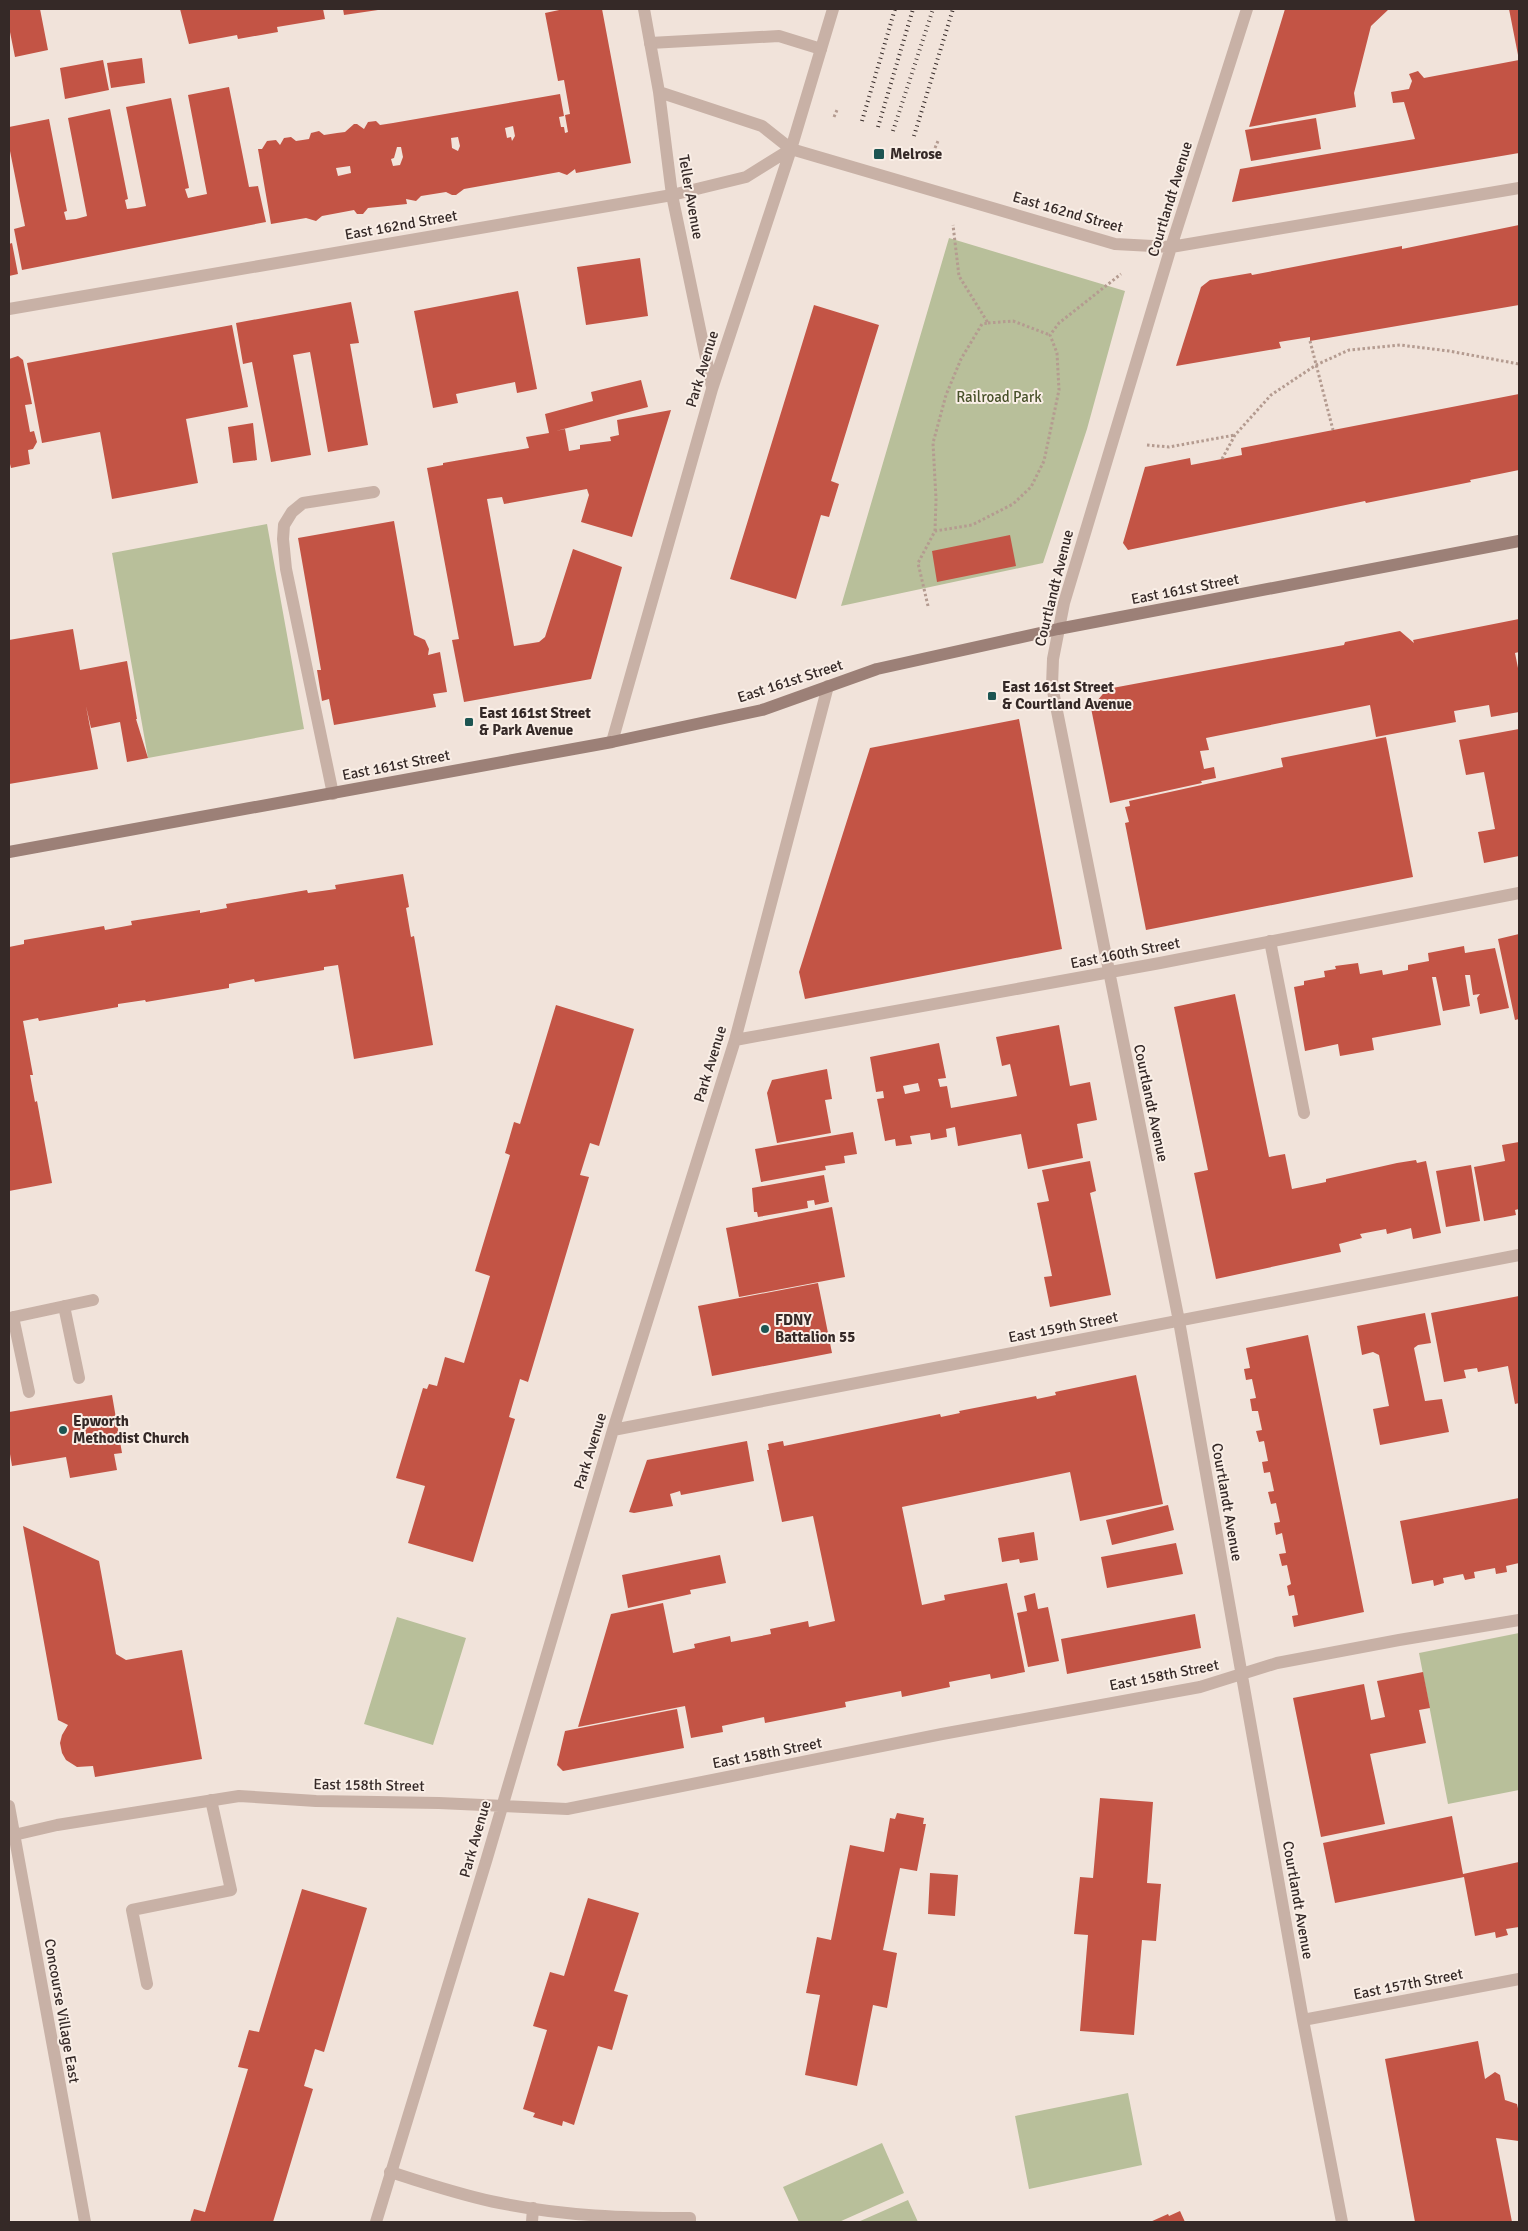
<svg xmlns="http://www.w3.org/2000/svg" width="1528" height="2231" font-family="Signika,sans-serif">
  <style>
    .green { fill: #b8bf9a }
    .building { fill: #c35445; fill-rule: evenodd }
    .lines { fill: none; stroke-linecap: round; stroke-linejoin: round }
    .path { stroke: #b49b90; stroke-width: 3; stroke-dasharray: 2.5 2.5; stroke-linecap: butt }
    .service { stroke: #c8b1a6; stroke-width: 12 }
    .minor { stroke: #c8b1a6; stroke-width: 12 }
    .secondary { stroke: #9c8077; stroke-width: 12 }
    .rail { stroke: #352927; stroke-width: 4; stroke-dasharray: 1 4; stroke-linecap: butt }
    .poi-dot { fill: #1d5552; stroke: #f9eee6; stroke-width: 2 }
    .labels { text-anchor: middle; stroke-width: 4; stroke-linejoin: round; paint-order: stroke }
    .poi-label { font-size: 15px; font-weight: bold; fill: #352927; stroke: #f9eee6; text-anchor: start }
    .street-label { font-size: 15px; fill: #352927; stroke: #f9eee6 }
    .park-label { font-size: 15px; fill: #49522b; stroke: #f9eee6 }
  </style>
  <rect width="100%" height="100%" fill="#f1e3da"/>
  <path class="green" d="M 949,238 L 1125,291 L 1087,429 L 1043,563 L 841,606 Z
    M 267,524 L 304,729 L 148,758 L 112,553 Z
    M 397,1617 L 466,1638 L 433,1745 L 364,1724 Z
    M 1519,1633 L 1519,1790 L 1448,1804 L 1419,1653 Z
    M 1128,2093 L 1142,2165 L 1029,2189 L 1015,2116 Z
    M 882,2143 L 904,2193 L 839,2222 L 799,2222 L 783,2187 Z
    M 908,2200 L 918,2222 L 858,2222 Z"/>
  <path class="building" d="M 9,9 L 40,9 L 48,50 L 15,57 L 9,27 Z
    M 180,9 L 323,9 L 325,19 L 277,27 L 278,32 L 238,39 L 237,35 L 189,44 Z
    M 343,9 L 378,9 L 378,10 L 344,15 Z
    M 564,9 L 602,9 L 631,163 L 576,173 L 575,169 L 567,175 L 559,172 L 464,189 L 456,195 L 452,195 L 446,192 L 421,196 L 416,201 L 406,199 L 407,204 L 368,208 L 363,214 L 357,214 L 354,210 L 322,216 L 316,221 L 306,218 L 271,224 L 258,149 L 262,149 L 267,141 L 276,140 L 280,145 L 284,138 L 291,137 L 296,141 L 309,139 L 311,133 L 319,131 L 324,135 L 337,133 L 345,132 L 354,124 L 357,124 L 364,129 L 368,122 L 376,121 L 380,125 L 393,123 L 560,94 L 564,116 L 559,117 L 561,127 L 564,127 L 565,133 L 568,132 L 565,115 L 570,114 L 564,80 L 558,81 L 545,13 ZM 513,126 L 515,136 L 512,141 L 511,137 L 507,138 L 505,128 ZM 458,137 L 460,146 L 458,151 L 452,148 L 451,138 ZM 397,147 L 401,147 L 403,157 L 400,165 L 393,166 L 391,159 L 394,158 ZM 350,166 L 351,173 L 338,176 L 336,168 Z
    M 1285,9 L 1389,9 L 1371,26 L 1354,93 L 1356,107 L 1249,127 Z
    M 1509,9 L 1519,9 L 1519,55 L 1518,55 Z
    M 142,58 L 145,83 L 111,88 L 107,63 Z
    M 103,60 L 109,90 L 65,99 L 60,68 Z
    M 1519,60 L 1519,153 L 1232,202 L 1240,169 L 1415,139 L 1404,102 L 1393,103 L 1391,92 L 1409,89 L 1412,81 L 1409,74 L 1418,71 L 1424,78 Z
    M 229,87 L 249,187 L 258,186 L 266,222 L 22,270 L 14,229 L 25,226 L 9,146 L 9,127 L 49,119 L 67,211 L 64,212 L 66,220 L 76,219 L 87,216 L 68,118 L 110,109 L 128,199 L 125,200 L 127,209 L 136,208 L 146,206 L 126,107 L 171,98 L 189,188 L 185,189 L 188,198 L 207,194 L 188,95 Z
    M 1316,118 L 1321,149 L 1251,161 L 1245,130 Z
    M 1519,225 L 1519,305 L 1310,341 L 1310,337 L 1279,342 L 1281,348 L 1176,366 L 1201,287 L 1210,280 L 1251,273 L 1252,275 L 1402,246 L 1402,249 Z
    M 12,243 L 18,274 L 9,276 L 9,244 Z
    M 640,258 L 648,316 L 586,325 L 577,267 Z
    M 518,291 L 537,389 L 517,393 L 515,382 L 456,394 L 458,403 L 433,408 L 414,311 Z
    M 351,302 L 359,343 L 350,344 L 368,445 L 328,452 L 310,352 L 293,355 L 311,455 L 271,462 L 252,362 L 243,364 L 236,323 Z
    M 814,305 L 879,325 L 831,481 L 839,484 L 829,517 L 821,515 L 796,599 L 730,579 Z
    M 232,325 L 248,407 L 186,419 L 198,483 L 112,499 L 100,432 L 42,443 L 27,363 Z
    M 18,356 L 23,360 L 32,404 L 25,405 L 30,432 L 34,431 L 37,442 L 33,449 L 28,450 L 30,464 L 11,468 L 9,460 L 9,359 Z
    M 641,380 L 648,407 L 556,431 L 565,429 L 569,451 L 580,449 L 580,445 L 611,441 L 610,437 L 619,435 L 617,420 L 671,410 L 632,537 L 581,522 L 589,495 L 587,489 L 504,504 L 502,497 L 487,499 L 514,646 L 539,642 L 545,637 L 573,549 L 622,567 L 591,679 L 464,702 L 452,640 L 459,639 L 427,468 L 443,465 L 443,463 L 529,448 L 526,437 L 549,433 L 545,414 L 593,401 L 591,392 Z
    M 1519,394 L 1519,470 L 1470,480 L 1471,482 L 1366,503 L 1365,501 L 1128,550 L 1123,543 L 1145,467 L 1190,458 L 1191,465 L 1222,459 L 1242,455 L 1241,448 Z
    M 253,423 L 257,460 L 233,463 L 228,427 Z
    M 394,521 L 414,635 L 425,640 L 429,649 L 428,655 L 440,652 L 447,692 L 433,694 L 436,707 L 334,725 L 329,699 L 322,701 L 317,670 L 321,670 L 298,538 Z
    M 1010,535 L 1016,566 L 937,582 L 932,551 Z
    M 1519,619 L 1519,652 L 1515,653 L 1519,673 L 1519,712 L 1491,717 L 1489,705 L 1454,711 L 1456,722 L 1376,737 L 1370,705 L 1206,738 L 1209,750 L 1200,751 L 1204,769 L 1214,767 L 1216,778 L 1201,781 L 1202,783 L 1110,803 L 1090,703 L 1097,701 L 1107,689 L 1344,645 L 1345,642 L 1400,631 L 1414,643 L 1413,640 Z
    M 73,629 L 80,670 L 127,661 L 137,719 L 136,719 L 148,758 L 127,762 L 120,722 L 91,728 L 86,706 L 98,769 L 9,784 L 9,640 Z
    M 1019,719 L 1062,949 L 805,999 L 799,972 L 870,748 Z
    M 1519,729 L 1519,856 L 1484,863 L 1478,832 L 1495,829 L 1484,772 L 1466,775 L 1459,740 Z
    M 1386,737 L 1413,877 L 1146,930 L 1125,823 L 1129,822 L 1125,807 L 1130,806 L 1129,801 L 1283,767 L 1281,758 Z
    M 403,874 L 409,907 L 406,908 L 411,937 L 414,936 L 433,1045 L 354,1059 L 338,965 L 324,967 L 324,970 L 255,982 L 254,979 L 229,984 L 229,988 L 146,1002 L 145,1000 L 118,1004 L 118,1007 L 39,1021 L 38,1018 L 23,1021 L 33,1075 L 30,1075 L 35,1102 L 37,1101 L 52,1183 L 9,1191 L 9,947 L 24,944 L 24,940 L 104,926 L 105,930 L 132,925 L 131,921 L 200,910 L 200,913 L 227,908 L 226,904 L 307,890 L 308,893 L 336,889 L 335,885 Z
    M 1519,934 L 1519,1019 L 1515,1020 L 1498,939 Z
    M 1464,946 L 1465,953 L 1495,948 L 1509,1008 L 1480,1014 L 1477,998 L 1480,994 L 1473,995 L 1470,975 L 1465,975 L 1470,1006 L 1443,1011 L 1436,977 L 1432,977 L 1441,1025 L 1372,1038 L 1374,1050 L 1340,1056 L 1338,1044 L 1305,1051 L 1294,987 L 1304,985 L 1304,981 L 1325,977 L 1324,971 L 1336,969 L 1335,966 L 1358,963 L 1360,974 L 1382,970 L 1383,975 L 1408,970 L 1408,965 L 1429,961 L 1428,953 Z
    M 1235,994 L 1269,1157 L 1285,1154 L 1292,1189 L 1326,1182 L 1326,1179 L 1397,1163 L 1416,1160 L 1417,1163 L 1426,1161 L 1441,1233 L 1413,1239 L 1411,1228 L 1387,1234 L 1386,1229 L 1360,1234 L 1362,1238 L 1339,1244 L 1341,1252 L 1216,1279 L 1194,1173 L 1208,1170 L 1174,1007 Z
    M 556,1005 L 634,1029 L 599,1146 L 590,1143 L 580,1175 L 589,1177 L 528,1382 L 520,1379 L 509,1417 L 515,1419 L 473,1562 L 408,1543 L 425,1486 L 396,1478 L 423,1388 L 427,1389 L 429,1384 L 437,1386 L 445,1357 L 464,1363 L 490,1276 L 475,1271 L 510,1155 L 505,1153 L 514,1122 L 520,1124 Z
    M 1059,1025 L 1070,1086 L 1090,1082 L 1097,1120 L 1077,1124 L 1083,1158 L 1028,1169 L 1021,1134 L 958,1146 L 955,1127 L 946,1129 L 947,1137 L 931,1140 L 930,1133 L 910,1136 L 912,1144 L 896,1146 L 895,1139 L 885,1141 L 877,1099 L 884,1098 L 883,1091 L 876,1092 L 870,1057 L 939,1043 L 946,1078 L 938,1079 L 940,1087 L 947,1086 L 951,1108 L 1017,1096 L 1010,1064 L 1002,1066 L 996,1037 ZM 918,1083 L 920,1091 L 905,1094 L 903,1086 Z
    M 827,1069 L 832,1099 L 825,1100 L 831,1133 L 777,1143 L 767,1093 L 772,1080 Z
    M 853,1132 L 857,1154 L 844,1156 L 845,1163 L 825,1166 L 826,1170 L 761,1182 L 755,1149 Z
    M 1519,1142 L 1519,1209 L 1515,1210 L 1516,1215 L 1484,1221 L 1474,1167 L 1505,1161 L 1502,1145 Z
    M 1090,1161 L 1096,1191 L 1090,1193 L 1111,1295 L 1050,1307 L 1044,1277 L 1052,1276 L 1037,1203 L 1049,1201 L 1042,1170 Z
    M 1471,1165 L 1480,1221 L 1446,1227 L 1436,1171 Z
    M 824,1175 L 829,1202 L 815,1205 L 814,1200 L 807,1201 L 808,1208 L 758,1217 L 757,1212 L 754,1212 L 752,1188 Z
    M 832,1207 L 845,1277 L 739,1297 L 726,1228 Z
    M 818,1283 L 832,1353 L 712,1376 L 698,1306 Z
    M 1519,1296 L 1519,1403 L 1515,1404 L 1508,1366 L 1478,1372 L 1477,1368 L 1464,1370 L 1466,1378 L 1444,1382 L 1431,1313 Z
    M 1425,1313 L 1431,1343 L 1418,1345 L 1414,1348 L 1425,1401 L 1442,1399 L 1449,1432 L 1380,1445 L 1373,1409 L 1389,1406 L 1379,1355 L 1373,1352 L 1362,1355 L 1357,1326 Z
    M 1308,1335 L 1364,1612 L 1294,1627 L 1292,1616 L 1298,1615 L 1294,1595 L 1289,1596 L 1287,1586 L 1291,1584 L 1287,1565 L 1282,1566 L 1279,1554 L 1286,1553 L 1282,1533 L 1276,1535 L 1274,1523 L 1280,1522 L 1276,1503 L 1271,1504 L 1268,1492 L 1274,1491 L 1270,1472 L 1264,1473 L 1262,1462 L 1268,1461 L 1264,1441 L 1259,1442 L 1256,1431 L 1262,1430 L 1258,1411 L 1252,1411 L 1250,1399 L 1256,1398 L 1252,1379 L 1246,1380 L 1244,1369 L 1250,1368 L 1246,1348 Z
    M 1136,1375 L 1163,1504 L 1080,1521 L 1070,1472 L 902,1507 L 922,1605 L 945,1600 L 944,1595 L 1007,1583 L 1025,1672 L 991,1679 L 990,1674 L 949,1682 L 950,1687 L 902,1697 L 901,1691 L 845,1702 L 846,1707 L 765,1723 L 764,1717 L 722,1726 L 723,1732 L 691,1738 L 685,1706 L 578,1727 L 611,1614 L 663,1603 L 673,1653 L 695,1648 L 694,1644 L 730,1636 L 731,1642 L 771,1634 L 770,1629 L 808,1621 L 809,1627 L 835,1621 L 813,1516 L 782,1522 L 767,1450 L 769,1450 L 768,1444 L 783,1441 L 784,1446 L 940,1414 L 941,1417 L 960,1413 L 959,1411 L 1036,1396 L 1037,1399 L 1056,1395 L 1055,1392 Z
    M 112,1395 L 122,1453 L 114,1454 L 117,1470 L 70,1478 L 66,1457 L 12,1466 L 9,1448 L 9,1412 Z
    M 747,1441 L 754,1481 L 681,1495 L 680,1491 L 670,1494 L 673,1506 L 634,1513 L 629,1512 L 647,1460 Z
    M 1519,1498 L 1519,1563 L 1506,1566 L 1507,1572 L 1496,1574 L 1495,1568 L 1474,1572 L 1475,1578 L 1465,1580 L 1463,1574 L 1443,1578 L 1444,1583 L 1434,1586 L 1433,1580 L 1412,1584 L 1400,1521 Z
    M 1168,1505 L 1174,1530 L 1112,1545 L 1106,1520 Z
    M 23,1526 L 99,1561 L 116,1654 L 126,1660 L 182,1650 L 202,1759 L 95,1777 L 93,1766 L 77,1767 L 66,1760 L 62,1753 L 60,1743 L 62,1735 L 68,1725 L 58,1720 Z
    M 1034,1532 L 1038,1560 L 1020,1563 L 1019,1559 L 1002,1562 L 998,1538 Z
    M 1176,1543 L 1183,1574 L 1107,1588 L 1101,1557 Z
    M 720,1555 L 726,1583 L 690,1590 L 691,1594 L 628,1608 L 622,1575 Z
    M 1035,1593 L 1038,1609 L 1048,1607 L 1059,1661 L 1028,1667 L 1017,1613 L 1027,1611 L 1024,1596 Z
    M 1195,1614 L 1201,1648 L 1067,1674 L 1061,1639 Z
    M 1423,1672 L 1430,1708 L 1419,1710 L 1426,1743 L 1370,1754 L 1385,1824 L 1321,1837 L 1293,1698 L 1364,1684 L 1371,1720 L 1385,1717 L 1377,1681 Z
    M 677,1709 L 684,1748 L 563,1771 L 557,1765 L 565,1731 Z
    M 1100,1798 L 1153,1802 L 1147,1883 L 1161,1884 L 1156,1941 L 1142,1940 L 1134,2035 L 1080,2031 L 1088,1935 L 1074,1934 L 1080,1877 L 1093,1878 Z
    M 897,1813 L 924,1818 L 923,1824 L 926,1824 L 917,1871 L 900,1868 L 883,1950 L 897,1953 L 887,2008 L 873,2005 L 857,2086 L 805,2075 L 820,1995 L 806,1993 L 817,1937 L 831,1940 L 850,1845 L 884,1852 L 890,1818 L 895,1819 Z
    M 1452,1816 L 1463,1874 L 1519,1862 L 1519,1927 L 1506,1929 L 1508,1935 L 1496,1938 L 1495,1932 L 1475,1936 L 1464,1877 L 1335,1903 L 1323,1843 Z
    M 930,1873 L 958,1875 L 955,1916 L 928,1914 Z
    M 302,1889 L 367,1908 L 324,2052 L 315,2049 L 304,2086 L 313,2089 L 273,2222 L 190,2222 L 194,2209 L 205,2212 L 248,2069 L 238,2067 L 249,2030 L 259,2032 Z
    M 588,1898 L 639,1913 L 614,1991 L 628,1995 L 612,2050 L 598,2046 L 574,2125 L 563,2121 L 562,2126 L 533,2117 L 535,2113 L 523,2109 L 547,2030 L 533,2026 L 550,1972 L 564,1976 Z
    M 1478,2041 L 1485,2079 L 1495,2072 L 1500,2075 L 1505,2100 L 1517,2104 L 1519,2113 L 1519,2141 L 1496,2138 L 1512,2222 L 1415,2222 L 1385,2059 Z
    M 1180,2211 L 1185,2222 L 1150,2222 L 1168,2214 L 1169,2216 Z"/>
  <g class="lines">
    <path class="path" d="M 834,117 L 837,110
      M 935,148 L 938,141
      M 988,323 L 1013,321 L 1050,335
      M 1310,341 L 1333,430
      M 1147,445 L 1169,447 L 1235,435
      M 1222,459 L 1235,435 L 1271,395 L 1316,365 L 1349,350 L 1400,345 L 1449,351 L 1519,364
      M 935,531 L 936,499 L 933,443 L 946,395 L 961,359 L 982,324 L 988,323 L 959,276 L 953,225
      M 928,606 L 918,563 L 935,531 L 972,525 L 1013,504 L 1031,487 L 1044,461 L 1059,390 L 1057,353 L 1050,335 L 1059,323 L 1121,274"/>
    <path class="service" d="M 650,43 L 779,36 L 821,49
      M 333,794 L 286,569 L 283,539 L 284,525 L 292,512 L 303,503 L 374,492
      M 1270,941 L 1304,1113
      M 64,1306 L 79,1378
      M 13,1317 L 29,1392
      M 9,1318 L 93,1300
      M 147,1984 L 132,1910 L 231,1890 L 211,1800
      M 390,2172 C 426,2183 463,2196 500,2203 C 563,2216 626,2218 690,2218 L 690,2222
      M 532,2222 L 533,2208"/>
    <path class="minor" d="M 644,9 L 659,92 L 672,195 L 712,387
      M 1247,9 L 1171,247 L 1064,603 L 1053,659 L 1052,686 L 1179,1321 L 1303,2020 L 1342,2222
      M 659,92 L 762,126 L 791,149 L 1115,244 L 1171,247 L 1519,188
      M 9,309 L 672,195 L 746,177 L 791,149
      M 612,742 L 712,389 L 791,149 L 833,9
      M 735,1040 L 1160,963 L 1519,893
      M 613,1430 L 1519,1255
      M 9,1806 L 85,2222
      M 14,1835 L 57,1825 L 239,1796 L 316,1801 L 439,1803 L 567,1809 L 942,1734 L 1200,1687 L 1277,1663 L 1399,1640 L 1519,1620
      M 1303,2020 L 1519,1979
      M 376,2222 L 487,1858 L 613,1430 L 735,1040 L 828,686"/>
    <path class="secondary" d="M 9,852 L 612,742 L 762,710 L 877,669 L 1058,629 L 1519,541"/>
    <path class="rail" d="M 862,121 L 895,9
      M 878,127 L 913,9
      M 893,131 L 933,9
      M 914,136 L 953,9"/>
  </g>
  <g class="poi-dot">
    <rect x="873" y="148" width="12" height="12" rx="2.5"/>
    <rect x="987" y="691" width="10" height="10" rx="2.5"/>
    <rect x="464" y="717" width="10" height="10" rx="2.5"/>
    <circle cx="765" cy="1329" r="5"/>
    <circle cx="63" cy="1430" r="5"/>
  </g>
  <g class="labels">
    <g class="poi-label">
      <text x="890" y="159">Melrose</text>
      <text x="1002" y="692">East 161st Street<tspan x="1002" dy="17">&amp; Courtland Avenue</tspan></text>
      <text x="479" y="718">East 161st Street<tspan x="479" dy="17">&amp; Park Avenue</tspan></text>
      <text x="775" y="1325">FDNY<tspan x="775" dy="17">Battalion 55</tspan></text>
      <text x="73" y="1426">Epworth<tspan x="73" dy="17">Methodist Church</tspan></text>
    </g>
    <g class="street-label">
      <text transform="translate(691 197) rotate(80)" y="5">Teller Avenue</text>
      <text transform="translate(1170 199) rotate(-73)" y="5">Courtlandt Avenue</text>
      <text transform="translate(1068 212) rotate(16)" y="5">East 162nd Street</text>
      <text transform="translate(401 225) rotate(-10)" y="5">East 162nd Street</text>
      <text transform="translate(702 369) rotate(-73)" y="5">Park Avenue</text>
      <text transform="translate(1054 588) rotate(-76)" y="5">Courtlandt Avenue</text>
      <text transform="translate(1185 589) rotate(-11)" y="5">East 161st Street</text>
      <text transform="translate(790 681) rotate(-18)" y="5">East 161st Street</text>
      <text transform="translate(396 765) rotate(-11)" y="5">East 161st Street</text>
      <text transform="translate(1125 953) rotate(-11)" y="5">East 160th Street</text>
      <text transform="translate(710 1064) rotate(-73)" y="5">Park Avenue</text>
      <text transform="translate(1151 1103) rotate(78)" y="5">Courtlandt Avenue</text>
      <text transform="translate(1063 1327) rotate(-11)" y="5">East 159th Street</text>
      <text transform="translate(590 1451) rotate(-73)" y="5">Park Avenue</text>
      <text transform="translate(1227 1502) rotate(80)" y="5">Courtlandt Avenue</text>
      <text transform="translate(1164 1675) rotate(-11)" y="5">East 158th Street</text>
      <text transform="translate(767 1753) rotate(-11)" y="5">East 158th Street</text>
      <text transform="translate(369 1785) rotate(1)" y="5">East 158th Street</text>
      <text transform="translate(475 1839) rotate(-74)" y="5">Park Avenue</text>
      <text transform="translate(1298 1900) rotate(80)" y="5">Courtlandt Avenue</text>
      <text transform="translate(1408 1984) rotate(-11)" y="5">East 157th Street</text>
      <text transform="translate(62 2011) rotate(80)" y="5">Concourse Village East</text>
    </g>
    <g class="park-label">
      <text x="999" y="402">Railroad Park</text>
    </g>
  </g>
  <rect width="1528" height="2231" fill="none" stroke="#352927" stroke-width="20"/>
</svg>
